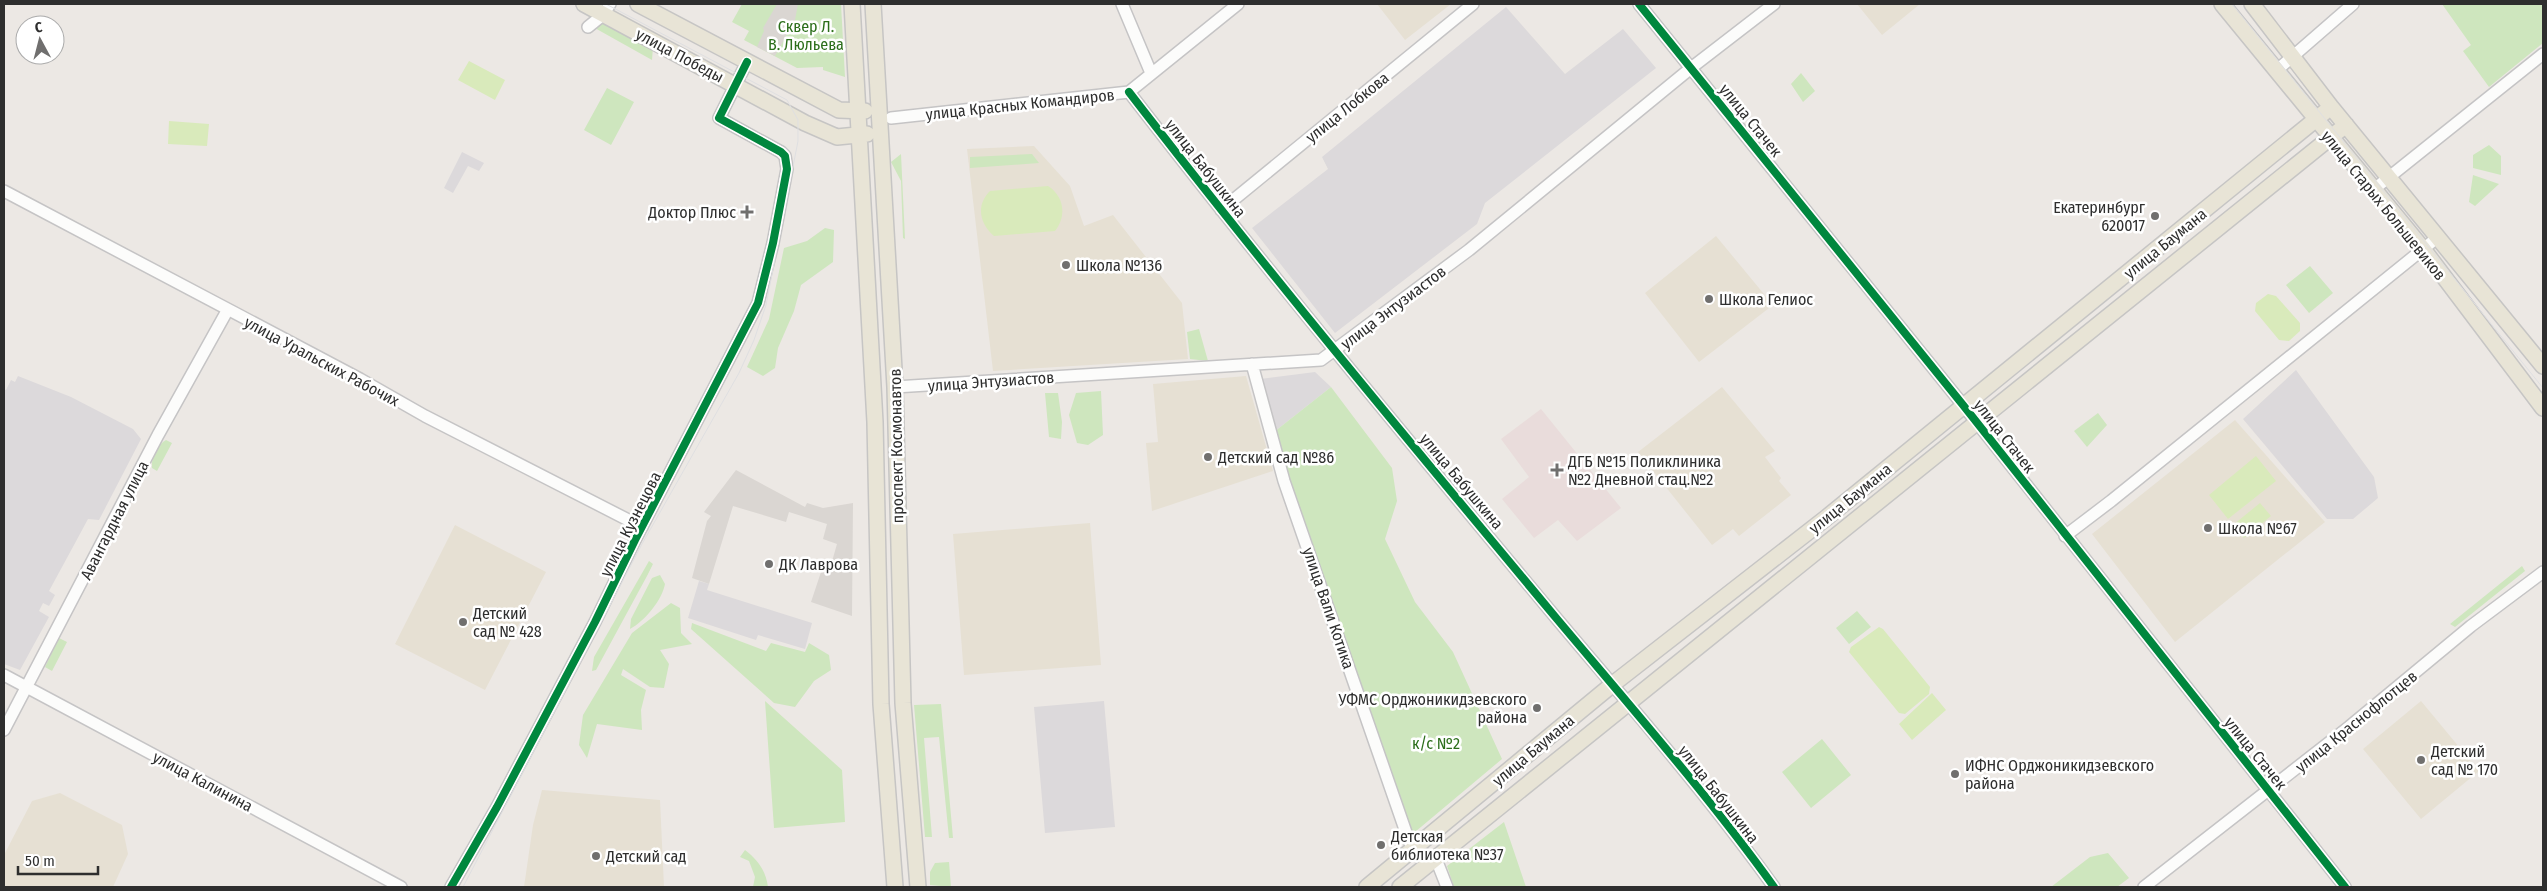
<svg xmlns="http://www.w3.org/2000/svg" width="2547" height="891" font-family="'Fira Sans Condensed',sans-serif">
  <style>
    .industrial { fill: #dcd9db }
    .education { fill: #e6e0d3 }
    .medical { fill: #e9dcdb }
    .green { fill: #cee6be }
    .pitch { fill: #d9eabb }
    .plaza { fill: #dad6d2 }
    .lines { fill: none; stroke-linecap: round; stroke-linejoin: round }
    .minor-casing { stroke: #c5c4c5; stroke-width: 14 }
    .major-casing { stroke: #c6c5c4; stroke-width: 18 }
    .minor { stroke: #fcfcfb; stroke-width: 11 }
    .major { stroke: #e8e4d6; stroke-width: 15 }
    .tram { stroke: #dfdfe1; stroke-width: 1 }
    .cycleway-casing { stroke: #fff; stroke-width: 11 }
    .cycleway { stroke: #00873e; stroke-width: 8 }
    .poi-dot { fill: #706f6e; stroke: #fff; stroke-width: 2 }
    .labels { text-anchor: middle; stroke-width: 5; stroke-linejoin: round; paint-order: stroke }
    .park-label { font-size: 16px; fill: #2c6e1b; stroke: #fff }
    .street-label { font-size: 16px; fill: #2e2e2e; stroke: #fff }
    .poi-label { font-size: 16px; fill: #2e2e2e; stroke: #fff; text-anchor: start }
  </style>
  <rect width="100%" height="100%" fill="#ece8e4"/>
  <path class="industrial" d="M 1506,7 L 1565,74 L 1623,29 L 1656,68 L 1485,203 L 1477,224 L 1335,333 L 1252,228 L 1328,169 L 1322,157 Z
    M 462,152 L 484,163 L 479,171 L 468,166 L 453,193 L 444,188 Z
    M 2296,370 L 2374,477 L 2378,498 L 2353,519 L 2327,519 L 2243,419 Z
    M 1315,372 L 1331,387 L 1274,432 L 1260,379 Z
    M 18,376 L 71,397 L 133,429 L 141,439 L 99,520 L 88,519 L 74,545 L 49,591 L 55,595 L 49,606 L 43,603 L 39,611 L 49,617 L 20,670 L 4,664 L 4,389 L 6,390 L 11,380 L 15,382 Z
    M 699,581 L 709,584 L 707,590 L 812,623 L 805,649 L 758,635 L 756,640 L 688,618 Z
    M 1104,701 L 1115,827 L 1045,833 L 1034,707 Z"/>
  <path class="education" d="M 1377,4 L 1451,4 L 1405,40 Z
    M 1857,4 L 1920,4 L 1882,35 Z
    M 1034,146 L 1070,186 L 1084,226 L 1113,215 L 1182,303 L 1188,359 L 993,371 L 967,149 Z
    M 1716,236 L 1773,305 L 1699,362 L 1645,293 Z
    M 1246,376 L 1273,471 L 1152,511 L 1146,443 L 1158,442 L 1153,384 Z
    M 1722,387 L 1775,451 L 1765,457 L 1781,478 L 1779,481 L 1791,495 L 1739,536 L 1733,529 L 1712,545 L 1638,452 Z
    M 2235,420 L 2325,522 L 2175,642 L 2092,534 Z
    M 1090,523 L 1101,665 L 964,675 L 953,534 Z
    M 455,525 L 546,572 L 485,690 L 395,644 Z
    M 2421,701 L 2479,771 L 2421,819 L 2363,749 Z
    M 542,790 L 660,800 L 664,887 L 524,887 L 533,825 Z
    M 60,793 L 122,825 L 128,854 L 113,887 L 4,887 L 4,855 L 32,801 Z"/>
  <path class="medical" d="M 1541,409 L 1621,508 L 1577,541 L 1558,520 L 1534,538 L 1502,499 L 1529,477 L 1501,439 Z"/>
  <path class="green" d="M 742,4 L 841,4 L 845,77 L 823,70 L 823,67 L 797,68 L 744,40 L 749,31 L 732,22 Z
    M 2442,4 L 2543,4 L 2543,43 L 2489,87 L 2463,51 L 2471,45 Z
    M 602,19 L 653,47 L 652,60 L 593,27 Z
    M 1801,73 L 1815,91 L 1803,102 L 1791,84 Z
    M 607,88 L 634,102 L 611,145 L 584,130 Z
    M 2489,145 L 2501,156 L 2501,175 L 2473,168 L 2473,155 Z
    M 901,154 L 905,239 L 903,238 L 901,181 L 891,162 Z
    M 1032,154 L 1039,163 L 970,168 L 970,157 Z
    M 2473,175 L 2499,184 L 2475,206 L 2469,202 Z
    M 825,228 L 834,230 L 833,262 L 801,285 L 794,311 L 778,348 L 775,368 L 763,376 L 747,367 L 769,319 L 784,248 L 807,241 Z
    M 2310,266 L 2333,293 L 2309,313 L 2286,285 Z
    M 1199,329 L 1208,361 L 1190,359 L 1187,332 Z
    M 1331,387 L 1392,468 L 1397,501 L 1385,539 L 1415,602 L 1453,652 L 1502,759 L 1415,832 L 1410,829 L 1274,432 Z
    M 1101,391 L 1103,435 L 1088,445 L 1077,443 L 1069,415 L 1076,393 Z
    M 1045,393 L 1058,393 L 1062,422 L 1061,439 L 1049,437 Z
    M 2098,413 L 2107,425 L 2087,447 L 2074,431 Z
    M 166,440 L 172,443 L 157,471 L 152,468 C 151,458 157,445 166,440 Z
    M 649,561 L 653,564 L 647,576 L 596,670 L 592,671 L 594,657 Z
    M 2522,566 L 2525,571 L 2455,627 L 2450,624 Z
    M 660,575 L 665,584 C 662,600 645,621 630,629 L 631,619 L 652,578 Z
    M 671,603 L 680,608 L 681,633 L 692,644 L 660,650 L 669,664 L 664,688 L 650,687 L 623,669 L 621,675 L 646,690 L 641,710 L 642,730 L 597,724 L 587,758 L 579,745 L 583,715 L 632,633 Z
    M 1857,611 L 1871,627 L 1849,644 L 1836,628 Z
    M 692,623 L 766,651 L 771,643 L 805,652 L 809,643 L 829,655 L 831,670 L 814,681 L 795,707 L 774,703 L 691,629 Z
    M 59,638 L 67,642 L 52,671 L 45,667 Z
    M 765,701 L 842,770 L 845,822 L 774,828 Z
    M 941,704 L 953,838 L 949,838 L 939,737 L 924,738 L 932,837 L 925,837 L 914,705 Z
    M 1822,739 L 1851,775 L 1811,808 L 1782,772 Z
    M 1504,822 L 1526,887 L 1454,887 L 1447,866 Z
    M 745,850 C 758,860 766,871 768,887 L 753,887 L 755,877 L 749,861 L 740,857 Z
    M 2108,853 L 2129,878 L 2117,887 L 2051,887 L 2090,857 Z
    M 949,862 L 951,887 L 930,885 L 930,872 L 935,863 Z"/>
  <path class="pitch" d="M 469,61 L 505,80 L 495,100 L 458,80 Z
    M 169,121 L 209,124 L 207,146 L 168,144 Z
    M 1048,186 C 1064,196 1067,216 1055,231 L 994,236 C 979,223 976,205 990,191 Z
    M 2268,294 L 2276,296 L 2300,323 L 2300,331 L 2289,341 L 2279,340 L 2255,311 L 2256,303 Z
    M 2256,456 L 2276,481 L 2228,519 L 2209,495 Z
    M 2260,503 L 2271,516 L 2244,538 L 2233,525 Z
    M 1879,627 L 1883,629 L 1930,687 L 1929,694 L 1905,714 L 1899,713 L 1849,652 L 1851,647 Z
    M 1932,693 L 1946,710 L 1912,740 L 1899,724 Z"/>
  <path class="plaza" d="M 777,4 L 798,4 L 795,20 L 775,56 L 757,47 L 764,31 L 763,28 Z
    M 736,470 L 805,507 L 807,503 L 823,508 L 853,503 L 852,616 L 811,602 L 824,563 L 831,565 L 837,544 L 823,539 L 827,524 L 789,512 L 786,522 L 733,506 L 709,584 L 692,578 L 707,521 L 711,516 L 704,512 Z"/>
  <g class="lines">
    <defs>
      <path id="minor" d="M 1122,4 L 1151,73
        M 1639,4 L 1963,405 L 2345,887
        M 588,27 L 604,14 L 610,4
        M 2276,71 L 2353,4
        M 1129,92 C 1267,271 1412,445 1557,619 C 1631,707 1707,794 1774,887
        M 891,118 L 1129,92 L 1238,4
        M 2373,190 L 2543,54
        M 4,191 L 360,379 L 425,416 L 642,527
        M 1221,210 L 1473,4
        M 1252,364 L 1284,481 L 1409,841 L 1414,849
        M 895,387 L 1321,360 L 1469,250 L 1691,68 L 1774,4
        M 2065,536 L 2111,501 L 2438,237
        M 4,675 L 401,887
        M 4,730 L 158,435 L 227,311
        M 1436,859 L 1447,887
        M 451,887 L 497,807 L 595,622 L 635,540 L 758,303 L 773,243 L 787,169 L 785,156 L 781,152 L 719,118 L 747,62
        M 2144,887 L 2349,727 L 2471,626 L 2543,572"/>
      <path id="major" d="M 584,4 L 805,123 L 837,137 L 867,134
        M 638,4 L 839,110 L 865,111
        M 852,4 L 875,422 L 881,704 L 895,887
        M 873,4 L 895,387 L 903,703 L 918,887
        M 2222,4 L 2423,249 L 2543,408
        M 2252,4 L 2331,107 L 2543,366
        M 1367,887 L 1613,684 L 1826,518 L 2331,107
        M 1400,887 L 2346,125"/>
    </defs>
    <use href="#minor" class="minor-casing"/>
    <use href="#major" class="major-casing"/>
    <use href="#minor" class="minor"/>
    <use href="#major" class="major"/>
    <path class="tram" d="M 2232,4 L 2543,388
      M 463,887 L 642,544 L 739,373 L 754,340 L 766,305 L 798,141 L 798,120 L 787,100 L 606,4"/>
    <defs>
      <path id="cycleway" d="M 1639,4 L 1963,405 L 2345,887
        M 1129,92 C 1267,271 1412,445 1557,619 C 1631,707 1707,794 1774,887
        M 451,887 L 497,807 L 595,622 L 635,540 L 758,303 L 773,243 L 787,169 L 785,156 L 781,152 L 719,118 L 747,62"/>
    </defs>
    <use href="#cycleway" class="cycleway-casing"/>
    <use href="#cycleway" class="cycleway"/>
  </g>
  <g class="poi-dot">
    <path d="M744.5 204.5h5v5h5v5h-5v5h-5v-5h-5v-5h5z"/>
    <circle cx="2155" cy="216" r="5"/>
    <circle cx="1066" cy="265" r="5"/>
    <circle cx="1709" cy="299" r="5"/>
    <circle cx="1208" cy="457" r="5"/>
    <path d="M1554.5 462.5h5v5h5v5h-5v5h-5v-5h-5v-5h5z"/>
    <circle cx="2208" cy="528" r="5"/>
    <circle cx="769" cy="564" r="5"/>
    <circle cx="463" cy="622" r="5"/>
    <circle cx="1537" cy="708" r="5"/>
    <circle cx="2421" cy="760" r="5"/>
    <circle cx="1955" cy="774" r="5"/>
    <circle cx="1381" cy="845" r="5"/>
    <circle cx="596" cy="856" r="5"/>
  </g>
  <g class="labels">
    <g class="park-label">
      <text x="806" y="32">Сквер Л.<tspan x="806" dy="18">В. Люльева</tspan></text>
      <text x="1436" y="749">к/с №2</text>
    </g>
    <g class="street-label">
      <text transform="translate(680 55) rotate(28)" y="6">улица Победы</text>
      <text transform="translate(1020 104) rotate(-6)" y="6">улица Красных Командиров</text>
      <text transform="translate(1347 107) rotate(-39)" y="6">улица Лобкова</text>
      <text transform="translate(1751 120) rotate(51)" y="6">улица Стачек</text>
      <text transform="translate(1206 168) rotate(52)" y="6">улица Бабушкина</text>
      <text transform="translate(2384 205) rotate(51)" y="6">улица Старых Большевиков</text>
      <text transform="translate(2165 243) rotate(-39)" y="6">улица Баумана</text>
      <text transform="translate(1393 307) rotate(-37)" y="6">улица Энтузиастов</text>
      <text transform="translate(322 361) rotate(28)" y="6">улица Уральских Рабочих</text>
      <text transform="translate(991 381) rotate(-4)" y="6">улица Энтузиастов</text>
      <text transform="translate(2005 436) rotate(52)" y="6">улица Стачек</text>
      <text transform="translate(896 446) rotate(-91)" y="6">проспект Космонавтов</text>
      <text transform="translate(1462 481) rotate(50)" y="6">улица Бабушкина</text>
      <text transform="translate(1850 498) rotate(-39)" y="6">улица Баумана</text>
      <text transform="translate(114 520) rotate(-63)" y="6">Авангардная улица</text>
      <text transform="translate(630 524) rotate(-63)" y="6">улица Кузнецова</text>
      <text transform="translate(1329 608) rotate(71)" y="6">улица Вали Котика</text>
      <text transform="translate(2356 721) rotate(-39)" y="6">улица Краснофлотцев</text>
      <text transform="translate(1533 750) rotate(-40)" y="6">улица Баумана</text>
      <text transform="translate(2256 753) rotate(51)" y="6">улица Стачек</text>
      <text transform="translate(203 781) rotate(28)" y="6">улица Калинина</text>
      <text transform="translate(1719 794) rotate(52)" y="6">улица Бабушкина</text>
    </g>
    <g class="poi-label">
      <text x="2145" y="213" text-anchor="end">Екатеринбург<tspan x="2145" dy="18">620017</tspan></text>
      <text x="736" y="218" text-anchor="end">Доктор Плюс</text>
      <text x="1076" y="271">Школа №136</text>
      <text x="1719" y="305">Школа Гелиос</text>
      <text x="1218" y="463">Детский сад №86</text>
      <text x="1568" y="467">ДГБ №15 Поликлиника<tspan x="1568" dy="18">№2 Дневной стац.№2</tspan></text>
      <text x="2218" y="534">Школа №67</text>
      <text x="779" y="570">ДК Лаврова</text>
      <text x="473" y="619">Детский<tspan x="473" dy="18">сад № 428</tspan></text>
      <text x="1527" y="705" text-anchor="end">УФМС Орджоникидзевского<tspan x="1527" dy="18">района</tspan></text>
      <text x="2431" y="757">Детский<tspan x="2431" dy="18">сад № 170</tspan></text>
      <text x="1965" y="771">ИФНС Орджоникидзевского<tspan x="1965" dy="18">района</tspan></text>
      <text x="1391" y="842">Детская<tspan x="1391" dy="18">библиотека №37</tspan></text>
      <text x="606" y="862">Детский сад</text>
    </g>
  </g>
  <rect width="2547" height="891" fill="none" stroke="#2e2e2e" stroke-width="10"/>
  <g transform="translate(40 40) rotate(353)"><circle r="24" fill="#ffffff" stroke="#ababab"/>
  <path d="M0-4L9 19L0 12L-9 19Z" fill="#706f6e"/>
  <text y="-8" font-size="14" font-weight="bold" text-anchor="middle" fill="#2e2e2e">С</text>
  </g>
  <path d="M18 866v8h80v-8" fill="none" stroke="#2e2e2e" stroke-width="2.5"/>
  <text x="25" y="866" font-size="15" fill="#2e2e2e" stroke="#ffffff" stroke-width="4" paint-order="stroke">50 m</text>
</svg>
